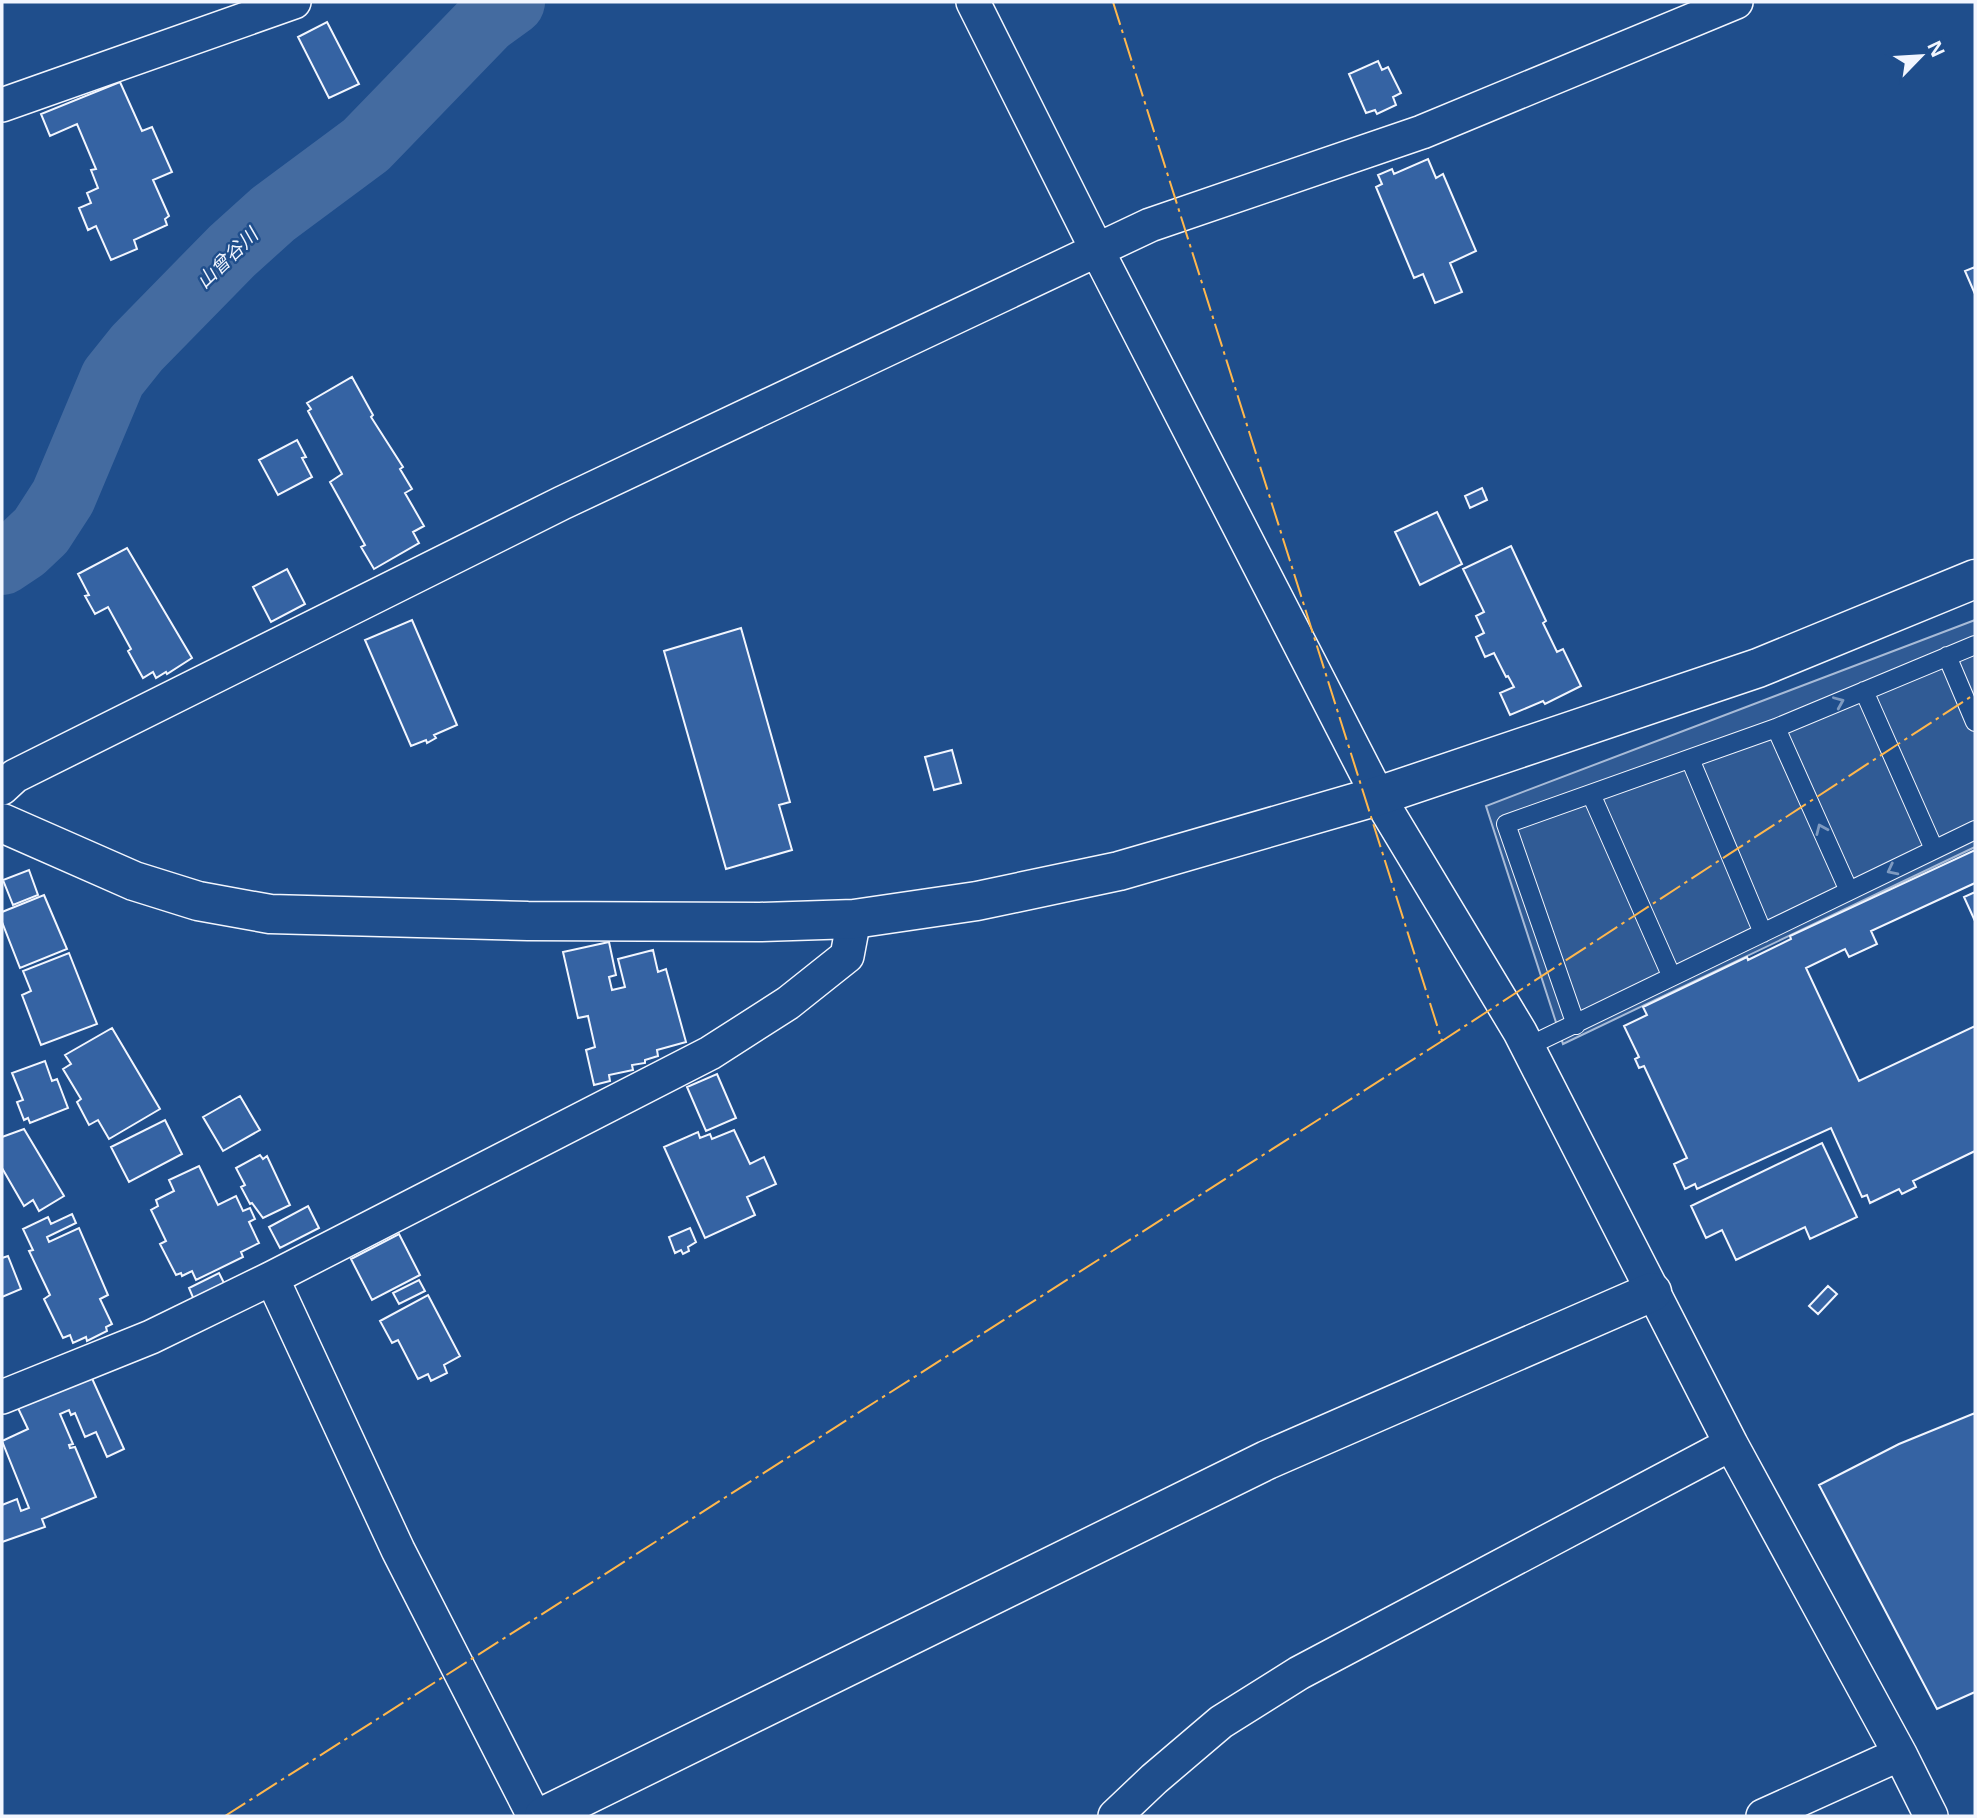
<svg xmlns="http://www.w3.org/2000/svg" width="1977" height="1818" font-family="'Noto Sans','Noto Sans JP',sans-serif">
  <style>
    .built { fill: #305b95; stroke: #a8bbd7; stroke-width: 2 }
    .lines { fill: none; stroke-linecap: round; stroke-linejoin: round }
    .river { stroke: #446ba0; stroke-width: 66 }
    .building { fill: #3563a3; stroke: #f2f6ff; stroke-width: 2 }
    .lane-casing { stroke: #f2f6ff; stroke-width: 20 }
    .street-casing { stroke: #f2f6ff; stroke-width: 36 }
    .secondary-casing { stroke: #f2f6ff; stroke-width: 41 }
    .lane { stroke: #1f4e8c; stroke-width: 18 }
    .street { stroke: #1f4e8c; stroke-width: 33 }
    .secondary { stroke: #1f4e8c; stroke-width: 38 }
    .power { stroke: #ffb74d; stroke-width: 2; stroke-dasharray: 24 5 3.5 5; stroke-linecap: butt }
    .oneway { stroke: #7e9ac0 }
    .labels { text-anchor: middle; stroke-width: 5; stroke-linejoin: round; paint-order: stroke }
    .water-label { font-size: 19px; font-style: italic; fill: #f2f6ff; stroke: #1f4e8c }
  </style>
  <rect width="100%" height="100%" fill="#1f4e8c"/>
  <path class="built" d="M 1975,620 L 1975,847 L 1563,1044 L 1486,806 Z"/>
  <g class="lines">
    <path class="river" d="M 2,562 L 23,548 L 41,531 L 63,497 L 113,378 L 137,348 L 232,251 L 273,214 L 366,145 L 486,21 L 512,2"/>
  </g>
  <path class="building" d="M 327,22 L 359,84 L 329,98 L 298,37 Z
    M 1378,61 L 1382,70 L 1388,67 L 1401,93 L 1393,97 L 1396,105 L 1377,114 L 1375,110 L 1366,113 L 1349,74 Z
    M 120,82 L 142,131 L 152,127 L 172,172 L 153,180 L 169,216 L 165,219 L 167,225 L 134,240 L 137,249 L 111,260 L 96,226 L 88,230 L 79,208 L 91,203 L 87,193 L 98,188 L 91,170 L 96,169 L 77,124 L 50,136 L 41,114 Z
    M 1428,159 L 1436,178 L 1443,174 L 1476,251 L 1450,263 L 1462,292 L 1435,303 L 1423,274 L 1414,278 L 1376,187 L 1382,184 L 1378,175 L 1392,169 L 1394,174 Z
    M 1975,267 L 1975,294 L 1965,271 Z
    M 352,377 L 373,415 L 371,417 L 403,467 L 400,469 L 412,489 L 405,493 L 424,526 L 413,532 L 419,543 L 374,569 L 361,547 L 365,545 L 330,482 L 342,474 L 308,411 L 311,409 L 307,403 Z
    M 297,440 L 306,457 L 302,458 L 312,477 L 278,495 L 259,460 Z
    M 1482,488 L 1487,500 L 1470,508 L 1465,496 Z
    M 1437,512 L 1462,564 L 1420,585 L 1395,532 Z
    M 1511,546 L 1546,621 L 1543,623 L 1557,652 L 1563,649 L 1581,686 L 1545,704 L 1543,701 L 1510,715 L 1500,693 L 1514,687 L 1508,676 L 1506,677 L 1494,653 L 1485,657 L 1476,637 L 1484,633 L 1476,616 L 1484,612 L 1463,569 Z
    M 127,548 L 192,658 L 167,674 L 166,672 L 156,678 L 153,672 L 143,678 L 128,651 L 131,649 L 108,607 L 95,614 L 85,596 L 89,595 L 78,574 Z
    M 287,569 L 305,604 L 271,622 L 253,587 Z
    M 412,620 L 457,725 L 434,735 L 436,738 L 427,743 L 426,740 L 411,746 L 365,640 Z
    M 741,628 L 790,802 L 779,805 L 792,850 L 726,869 L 664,651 Z
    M 952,750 L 961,783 L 934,790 L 925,757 Z
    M 1975,850 L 1975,883 L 1871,931 L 1877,944 L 1849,957 L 1845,949 L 1806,968 L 1859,1081 L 1975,1026 L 1975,1151 L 1913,1181 L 1916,1187 L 1902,1194 L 1899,1189 L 1870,1203 L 1867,1195 L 1862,1197 L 1831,1128 L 1697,1189 L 1695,1184 L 1685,1189 L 1674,1164 L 1687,1158 L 1644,1066 L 1639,1068 L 1635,1059 L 1639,1057 L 1624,1026 L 1647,1015 L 1643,1007 L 1747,957 L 1748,960 L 1791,939 L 1790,936 Z
    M 29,870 L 38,895 L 13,905 L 3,880 Z
    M 1975,892 L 1975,921 L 1964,897 Z
    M 44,895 L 67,949 L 20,968 L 2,922 L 2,912 Z
    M 609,942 L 616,975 L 609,977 L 612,990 L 625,987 L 618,959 L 653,950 L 658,972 L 666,969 L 686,1042 L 657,1050 L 658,1056 L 645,1060 L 645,1063 L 632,1065 L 633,1070 L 609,1075 L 610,1081 L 594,1085 L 586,1050 L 595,1047 L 588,1016 L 578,1018 L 563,952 Z
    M 69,953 L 97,1024 L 41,1045 L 22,995 L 31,991 L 23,971 Z
    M 112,1028 L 160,1109 L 109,1139 L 98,1120 L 89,1125 L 77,1102 L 81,1099 L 63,1069 L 71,1064 L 65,1055 Z
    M 45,1061 L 52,1081 L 57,1079 L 68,1108 L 30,1123 L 28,1118 L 24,1120 L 17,1102 L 23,1100 L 12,1073 Z
    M 717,1074 L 736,1118 L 706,1131 L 687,1087 Z
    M 240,1096 L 260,1130 L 223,1151 L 203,1117 Z
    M 165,1120 L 182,1154 L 129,1182 L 111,1147 Z
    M 24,1129 L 64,1196 L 39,1211 L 33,1200 L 24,1206 L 2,1168 L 2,1137 Z
    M 734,1130 L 750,1164 L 764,1157 L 776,1184 L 747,1197 L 755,1215 L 705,1238 L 664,1147 L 698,1132 L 700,1138 L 710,1134 L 712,1139 Z
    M 1822,1143 L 1857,1217 L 1810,1239 L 1805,1227 L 1736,1260 L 1722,1230 L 1706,1238 L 1691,1206 Z
    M 260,1155 L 263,1159 L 267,1156 L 290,1205 L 263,1218 L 252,1203 L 250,1204 L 241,1187 L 245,1185 L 236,1168 Z
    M 199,1166 L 218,1205 L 236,1196 L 243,1211 L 250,1208 L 255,1219 L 249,1222 L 259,1243 L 241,1252 L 243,1257 L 196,1280 L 192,1271 L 182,1276 L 181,1273 L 176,1275 L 160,1244 L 166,1241 L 151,1210 L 158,1206 L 156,1200 L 174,1191 L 169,1180 Z
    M 308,1206 L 319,1228 L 280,1248 L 269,1227 Z
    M 72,1214 L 76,1223 L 47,1237 L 49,1242 L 79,1228 L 108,1295 L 100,1299 L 112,1324 L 106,1327 L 107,1331 L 87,1341 L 86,1337 L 73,1343 L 70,1335 L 63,1338 L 44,1299 L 50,1295 L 29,1251 L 33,1250 L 23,1229 L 48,1217 L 51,1224 Z
    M 690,1228 L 696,1242 L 688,1247 L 689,1251 L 683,1254 L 681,1250 L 675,1253 L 669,1237 Z
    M 399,1234 L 420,1275 L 372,1300 L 351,1259 Z
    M 8,1256 L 21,1289 L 2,1297 L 2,1258 Z
    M 219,1273 L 225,1285 L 194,1300 L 189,1288 Z
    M 419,1280 L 425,1291 L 399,1304 L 393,1293 Z
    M 1828,1286 L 1837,1294 L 1818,1314 L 1809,1306 Z
    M 428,1295 L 460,1356 L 444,1365 L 447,1373 L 431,1381 L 428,1374 L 418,1379 L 398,1340 L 392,1343 L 380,1321 Z
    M 90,1374 L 124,1449 L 107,1457 L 96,1432 L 85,1437 L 75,1413 L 71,1415 L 69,1410 L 60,1414 L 73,1444 L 69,1445 L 70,1448 L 75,1447 L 96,1497 L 42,1519 L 45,1527 L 2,1542 L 2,1505 L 17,1499 L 21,1511 L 29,1508 L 2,1441 L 28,1429 L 17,1406 Z
    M 1975,1413 L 1975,1692 L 1937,1709 L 1819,1485 L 1899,1444 Z"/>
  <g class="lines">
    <defs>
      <path id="lane" d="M 1947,656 L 1975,722
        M 1864,691 L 1934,849
        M 1776,728 L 1849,891
        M 1690,759 L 1763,933
        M 1591,794 L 1671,975
        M 1576,1025 L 1506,824 L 1776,728 L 1975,645
        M 1527,1047 L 1975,830"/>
      <path id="street" d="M 973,2 L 1097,250 L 1378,796 L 1520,1032 L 1731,1444 L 1299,1673 L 1221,1722 L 1154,1779 L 1115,1816
        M 2,105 L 294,2
        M 2,788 L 15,776 L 562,503 L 1150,225 L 1422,132 L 1736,2
        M 272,1278 L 398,1550 L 534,1816
        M 2,1397 L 151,1337 L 272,1278 L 710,1053 L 788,1003 L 847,956 L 854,919
        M 1731,1444 L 1900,1754 L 1931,1816
        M 1763,1816 L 1900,1754"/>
      <path id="secondary" d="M 2,823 L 134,881 L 198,901 L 270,914 L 528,921 L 760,922 L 854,919 L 977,901 L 1119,871 L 1378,796 L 1758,668 L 1975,579
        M 544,1816 L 1267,1460 L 1652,1292"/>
    </defs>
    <use href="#lane" class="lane-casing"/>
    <use href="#street" class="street-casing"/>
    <use href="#secondary" class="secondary-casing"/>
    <use href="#lane" class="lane"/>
    <use href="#street" class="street"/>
    <use href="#secondary" class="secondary"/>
    <path class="power" d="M 1113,2 L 1442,1041 L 1975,694
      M 225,1816 L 1442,1041"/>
  </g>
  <defs><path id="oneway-chevron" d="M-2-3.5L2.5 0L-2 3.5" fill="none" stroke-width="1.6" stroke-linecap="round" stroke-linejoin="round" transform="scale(1.75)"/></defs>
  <g class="oneway">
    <use href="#oneway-chevron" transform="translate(1839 702) rotate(-23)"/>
    <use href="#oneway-chevron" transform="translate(1821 829) rotate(-114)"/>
    <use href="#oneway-chevron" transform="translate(1892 870) rotate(153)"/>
  </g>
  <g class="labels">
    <g class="water-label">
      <text transform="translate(227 258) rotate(-44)" y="7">山曾谷川</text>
    </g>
  </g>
  <rect width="1977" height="1818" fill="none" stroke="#f2f6ff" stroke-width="7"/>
  <g transform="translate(1921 56) rotate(65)" stroke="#1f4e8c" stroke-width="5" paint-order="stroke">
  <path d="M0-5L12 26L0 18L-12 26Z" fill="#f2f6ff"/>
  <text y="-10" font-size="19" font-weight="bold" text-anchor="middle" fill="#f2f6ff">N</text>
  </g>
</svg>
